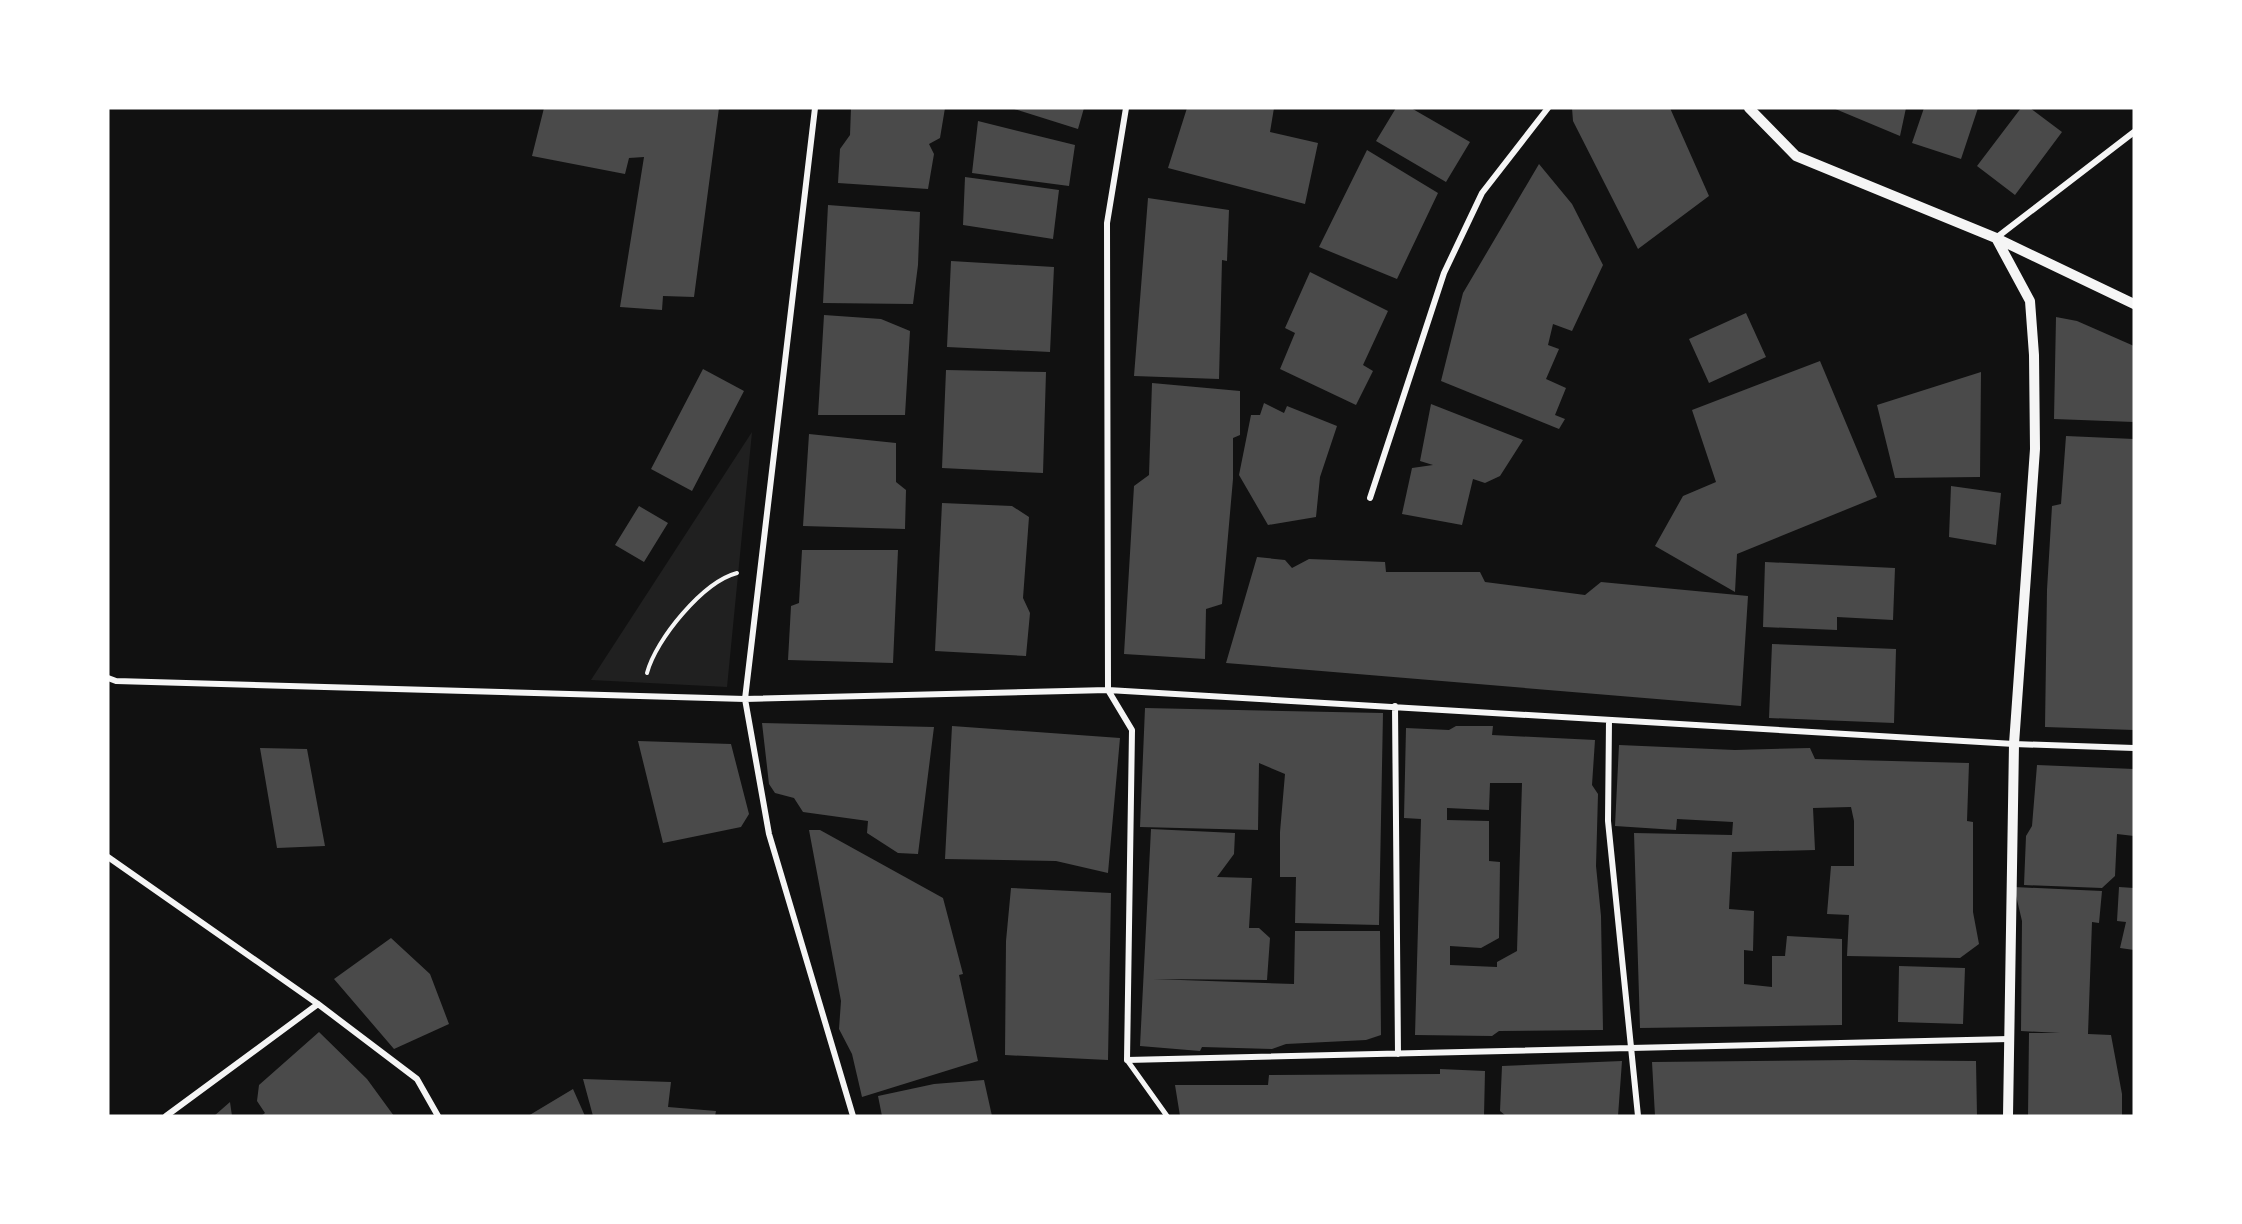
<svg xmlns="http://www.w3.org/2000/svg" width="2242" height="1224" font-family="'Fira Sans',sans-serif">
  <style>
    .green { fill: #202020 }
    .building { fill: #4a4a4a; fill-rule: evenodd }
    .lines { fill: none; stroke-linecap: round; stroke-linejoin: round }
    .path { stroke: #f5f5f5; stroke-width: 4 }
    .pedestrian { stroke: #f5f5f5; stroke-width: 5 }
    .minor { stroke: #f5f5f5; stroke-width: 6 }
    .tertiary { stroke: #f5f5f5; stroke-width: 10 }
  </style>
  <rect width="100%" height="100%" fill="#111"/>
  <path class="green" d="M 752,432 L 727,687 L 591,680 Z"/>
  <path class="building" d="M 544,108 L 719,108 L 694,297 L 663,296 L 662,310 L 620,307 L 644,157 L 629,158 L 625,174 L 532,156 Z
    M 851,108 L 945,108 L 940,138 L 929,144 L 934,154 L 928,189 L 838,183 L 840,149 L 850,135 Z
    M 1011,108 L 1084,108 L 1078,129 Z
    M 1187,108 L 1274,108 L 1270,132 L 1318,143 L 1305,204 L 1168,168 Z
    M 1396,108 L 1411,108 L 1470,142 L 1446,182 L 1376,141 Z
    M 1572,108 L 1670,108 L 1709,196 L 1638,249 L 1573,121 Z
    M 1833,108 L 1906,108 L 1900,136 Z
    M 1924,108 L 1978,108 L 1961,159 L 1912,143 Z
    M 2021,108 L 2030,108 L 2062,132 L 2015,195 L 1977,166 Z
    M 978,121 L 1075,145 L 1069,186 L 972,173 Z
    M 1367,150 L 1438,193 L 1397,279 L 1319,247 Z
    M 1539,164 L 1572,204 L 1603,265 L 1572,331 L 1553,324 L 1548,345 L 1559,349 L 1546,379 L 1566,388 L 1555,415 L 1565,419 L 1559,429 L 1441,381 L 1463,293 Z
    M 965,177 L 1059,190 L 1053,239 L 963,225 Z
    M 1148,198 L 1229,210 L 1227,261 L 1222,260 L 1219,379 L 1134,376 Z
    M 828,205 L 920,212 L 918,265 L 913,304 L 823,303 Z
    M 951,261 L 1054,267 L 1050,352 L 947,347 Z
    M 1310,272 L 1388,311 L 1363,365 L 1373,371 L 1356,405 L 1280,369 L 1295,333 L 1285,328 Z
    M 1746,313 L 1766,357 L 1709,383 L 1689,339 Z
    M 824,315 L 881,319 L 910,331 L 905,415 L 818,415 Z
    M 2056,317 L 2077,321 L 2134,346 L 2134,422 L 2054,419 Z
    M 1820,361 L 1877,497 L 1737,554 L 1735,592 L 1655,546 L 1683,496 L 1716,482 L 1692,410 Z
    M 703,369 L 744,391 L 692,491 L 651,469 Z
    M 946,370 L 1046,372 L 1043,473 L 942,468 Z
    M 1981,372 L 1980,477 L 1895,478 L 1877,405 Z
    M 1152,383 L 1240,391 L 1240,435 L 1233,438 L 1233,479 L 1222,604 L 1206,609 L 1205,659 L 1124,654 L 1134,486 L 1149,475 Z
    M 1264,403 L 1284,413 L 1287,406 L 1337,426 L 1320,477 L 1316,517 L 1268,525 L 1239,475 L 1251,415 L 1260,415 Z
    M 1431,404 L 1523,440 L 1500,476 L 1485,483 L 1473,479 L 1462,525 L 1402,514 L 1412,468 L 1433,465 L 1420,461 Z
    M 809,434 L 896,443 L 896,482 L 906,490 L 905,529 L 803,526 Z
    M 2066,436 L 2134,439 L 2134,730 L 2045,727 L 2047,590 L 2052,506 L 2061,504 Z
    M 1951,486 L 2001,493 L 1996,545 L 1949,537 Z
    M 942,503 L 1012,506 L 1029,517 L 1023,598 L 1030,613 L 1026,656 L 935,651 Z
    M 639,506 L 668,523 L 644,562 L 615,545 Z
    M 802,550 L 898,550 L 893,663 L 788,660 L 791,606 L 799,603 Z
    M 1257,557 L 1285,560 L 1292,568 L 1309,559 L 1385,562 L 1386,572 L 1480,572 L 1485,582 L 1585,595 L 1601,582 L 1748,596 L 1741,706 L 1226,663 Z
    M 1765,562 L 1895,568 L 1893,620 L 1837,617 L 1837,630 L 1763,627 Z
    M 1772,644 L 1896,649 L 1894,723 L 1769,718 Z
    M 1145,708 L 1383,713 L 1379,925 L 1295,923 L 1296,877 L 1280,877 L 1280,832 L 1285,774 L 1259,763 L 1258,830 L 1140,827 Z
    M 762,723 L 934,727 L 918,854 L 898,853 L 867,833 L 868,821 L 803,812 L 794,798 L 775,793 L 769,784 Z
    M 952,726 L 1120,738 L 1108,873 L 1056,861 L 945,859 Z
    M 1456,726 L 1493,726 L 1492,735 L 1595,740 L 1592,785 L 1598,794 L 1596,866 L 1601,916 L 1603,1030 L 1499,1031 L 1492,1036 L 1415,1035 L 1421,819 L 1404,818 L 1406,728 L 1449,730 ZM 1490,783 L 1522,783 L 1517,951 L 1497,962 L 1497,967 L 1450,965 L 1450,946 L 1481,948 L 1499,938 L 1500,862 L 1489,861 L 1489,821 L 1447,820 L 1447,808 L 1489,810 Z
    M 638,741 L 731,744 L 749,814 L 741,827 L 663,843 Z
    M 1619,745 L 1735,750 L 1810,748 L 1815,759 L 1969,763 L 1967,821 L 1973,822 L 1973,912 L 1979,944 L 1960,958 L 1847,956 L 1849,915 L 1827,914 L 1831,866 L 1854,866 L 1854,821 L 1851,807 L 1813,808 L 1815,850 L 1732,852 L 1729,909 L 1754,911 L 1753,951 L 1744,950 L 1744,984 L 1772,987 L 1772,956 L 1785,956 L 1787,936 L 1842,939 L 1842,1025 L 1640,1028 L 1634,833 L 1732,835 L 1733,822 L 1677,819 L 1676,830 L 1615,826 Z
    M 260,748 L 307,749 L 325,846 L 277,848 Z
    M 2037,765 L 2134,769 L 2134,836 L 2117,834 L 2115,876 L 2102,888 L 2024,885 L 2026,836 L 2032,826 Z
    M 1151,829 L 1235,833 L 1234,854 L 1217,877 L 1252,878 L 1249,928 L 1259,928 L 1270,938 L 1267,980 L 1153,979 L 1294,984 L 1295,931 L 1380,931 L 1381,1035 L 1366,1040 L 1286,1044 L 1272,1049 L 1202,1047 L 1200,1051 L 1140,1046 Z
    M 809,830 L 820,830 L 943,898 L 963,974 L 959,975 L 978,1061 L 862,1097 L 852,1054 L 839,1029 L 841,1001 Z
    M 2014,887 L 2102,891 L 2099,923 L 2092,922 L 2088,1034 L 2111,1035 L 2122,1094 L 2122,1116 L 2028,1116 L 2029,1033 L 2060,1033 L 2021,1031 L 2022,921 Z
    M 2119,887 L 2134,888 L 2134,950 L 2120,948 L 2126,922 L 2117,921 Z
    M 1011,888 L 1111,893 L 1108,1060 L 1005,1055 L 1006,941 Z
    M 391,938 L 430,974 L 449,1024 L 394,1049 L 334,979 Z
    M 1899,966 L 1965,968 L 1963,1024 L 1898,1022 Z
    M 319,1032 L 367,1079 L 394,1116 L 261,1116 L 265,1113 L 257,1101 L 259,1085 Z
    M 1853,1060 L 1976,1061 L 1977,1116 L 1655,1116 L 1652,1062 Z
    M 1622,1061 L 1618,1116 L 1506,1116 L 1500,1111 L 1502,1066 Z
    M 1440,1069 L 1485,1071 L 1484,1116 L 1180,1116 L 1175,1085 L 1268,1085 L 1269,1075 L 1440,1074 Z
    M 583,1079 L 671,1082 L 668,1107 L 716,1111 L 715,1116 L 593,1116 Z
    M 984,1080 L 992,1116 L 882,1116 L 878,1096 L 934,1084 Z
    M 573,1089 L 585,1116 L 528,1116 Z
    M 230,1102 L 232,1116 L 214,1116 Z"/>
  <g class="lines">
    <path class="path" d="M 647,673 C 656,639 703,582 737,573"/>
    <path class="pedestrian" d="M 1127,1060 L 1167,1116"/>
    <path class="minor" d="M 815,108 L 745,699 L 769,834 L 853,1116
      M 1126,108 L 1107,223 L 1108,690 L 1132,730 L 1127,1060 L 2009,1039
      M 1996,238 L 2134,132
      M 1370,498 L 1444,273 L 1482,193 L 1548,108
      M 108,678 L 116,681 L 745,699 L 1108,690 L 2014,744 L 2134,748
      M 1395,706 L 1398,1054
      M 1609,720 L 1608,821 L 1638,1116
      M 108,857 L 318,1004 L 417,1079 L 438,1116
      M 166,1116 L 318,1004"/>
    <path class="tertiary" d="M 1749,108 L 1796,156 L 1996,238 L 2134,304
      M 1996,238 L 2030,301 L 2034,355 L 2035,449 L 2014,744 L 2008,1116"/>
  </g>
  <rect width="2242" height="1224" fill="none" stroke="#ffffff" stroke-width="219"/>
</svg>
